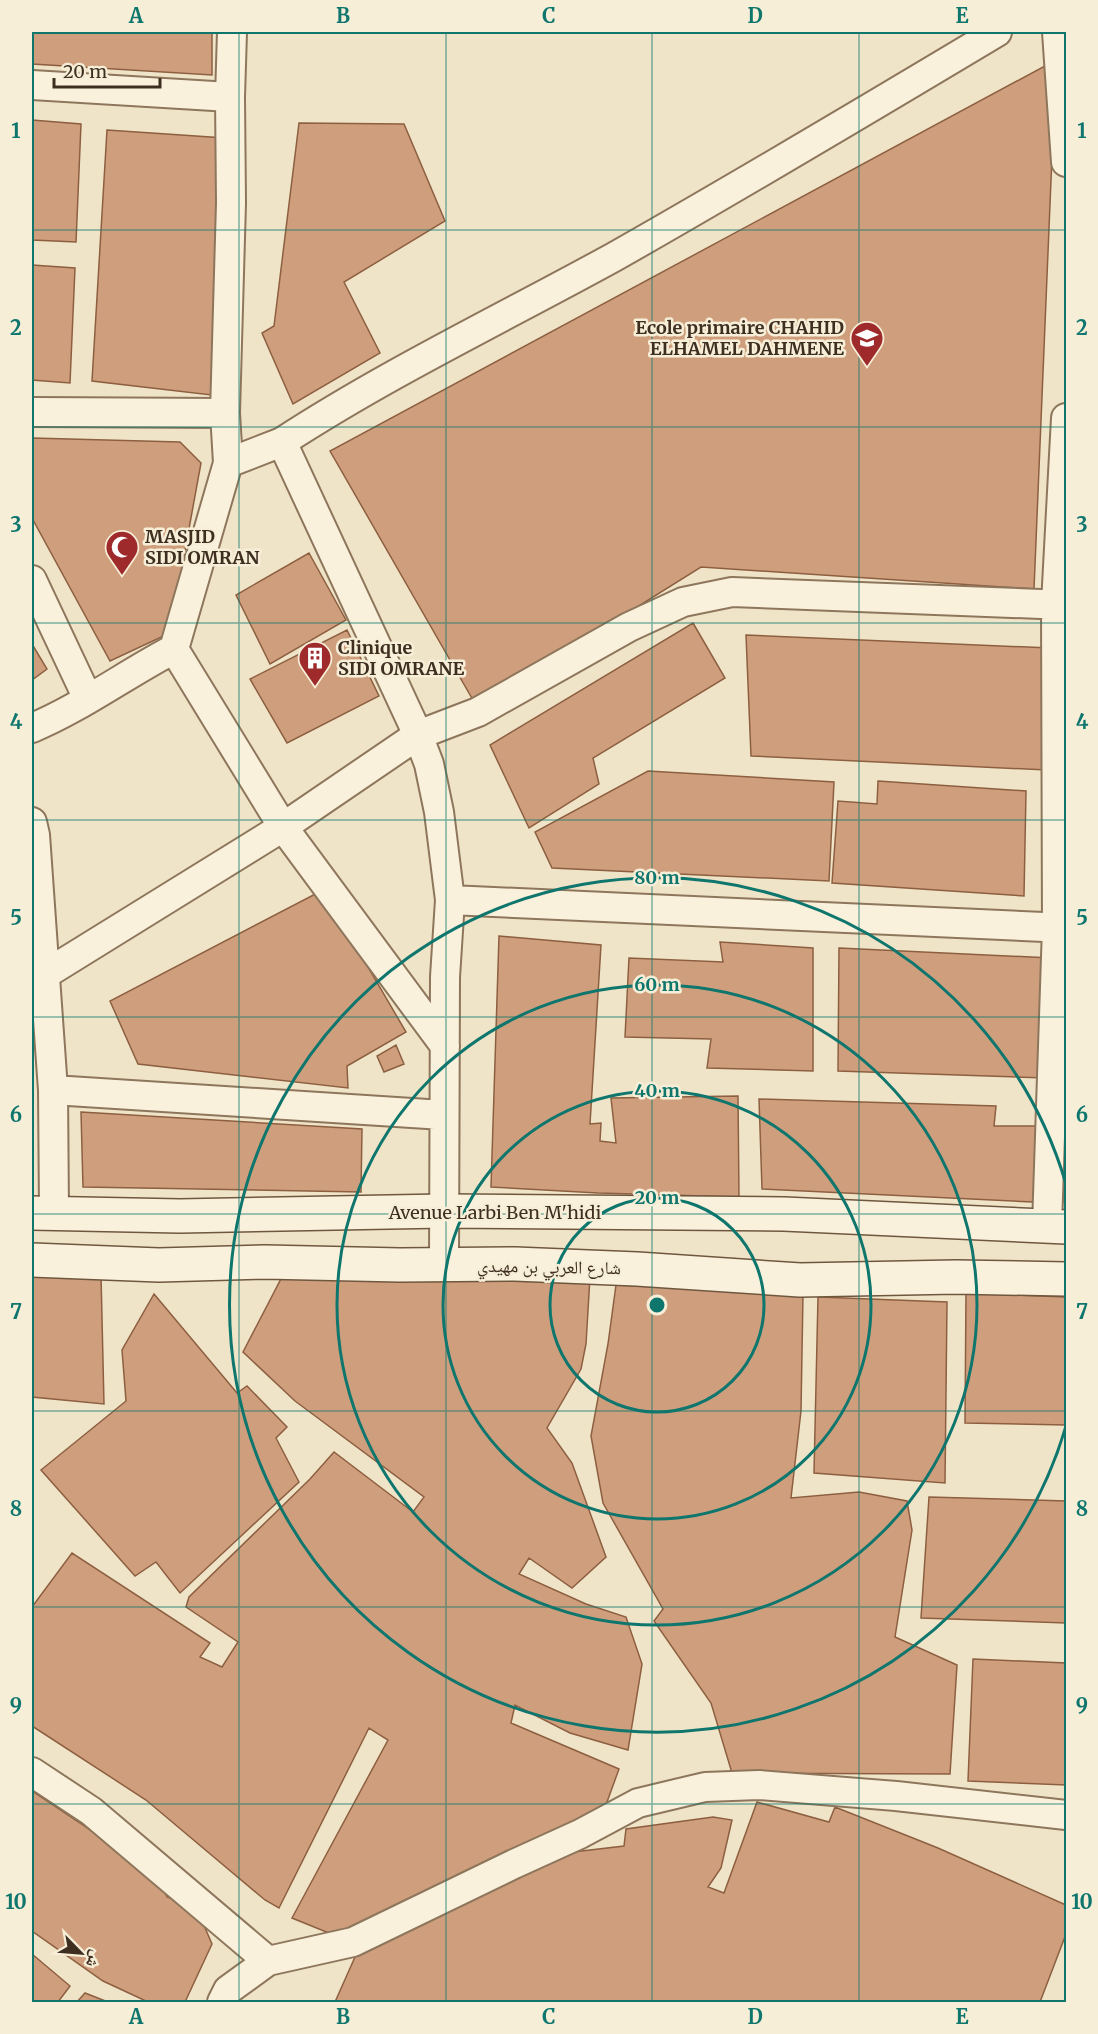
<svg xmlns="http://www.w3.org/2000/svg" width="1098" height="2034" font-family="Merriweather,'Noto Naskh Arabic',serif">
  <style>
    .building { fill: #cf9f7d; stroke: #8d5f41; stroke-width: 1.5 }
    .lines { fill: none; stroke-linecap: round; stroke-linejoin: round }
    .street-casing { stroke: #8d765c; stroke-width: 32 }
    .secondary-casing { stroke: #6f573f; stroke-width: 36 }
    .street { stroke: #faf1dc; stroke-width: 28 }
    .secondary { stroke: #faf1dc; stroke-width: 33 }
    .grid { fill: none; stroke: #0f766e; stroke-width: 1.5; stroke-opacity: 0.55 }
    .ring { fill: none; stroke: #0f766e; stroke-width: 3 }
    .labels { text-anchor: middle; stroke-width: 5; stroke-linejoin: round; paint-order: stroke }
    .poi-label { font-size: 18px; font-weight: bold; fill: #3d2e20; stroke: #f7eed8; text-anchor: start }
    .street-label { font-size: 18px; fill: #3d2e20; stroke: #f7eed8 }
    .centre { fill: #0f766e; stroke: #f7eed8; stroke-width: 3 }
    .ring-label { font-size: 18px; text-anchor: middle; font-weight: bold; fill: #0f766e; stroke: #f7eed8; stroke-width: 5; stroke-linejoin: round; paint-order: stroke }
    .neatline { fill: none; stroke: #0f766e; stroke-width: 2 }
    .grid-label { font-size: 20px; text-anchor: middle; font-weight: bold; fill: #0f766e }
  </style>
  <rect width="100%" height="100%" fill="#f0e4c8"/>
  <path class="building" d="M 32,32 L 212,32 L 212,75 L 32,64 Z
    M 1056,60 L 1034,589 L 701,567 L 477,707 L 330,451 Z
    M 32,120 L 81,124 L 76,242 L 32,240 Z
    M 299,123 L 404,124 L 445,221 L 344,282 L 380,353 L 293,404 L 262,333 L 274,326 Z
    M 107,130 L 225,138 L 220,396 L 92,381 Z
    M 32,265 L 75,268 L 70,383 L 32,380 Z
    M 32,438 L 180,442 L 201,463 L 170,633 L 110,661 L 32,518 Z
    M 309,553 L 346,620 L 270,664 L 236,595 Z
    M 693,623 L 725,678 L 593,758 L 599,784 L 529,828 L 490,745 Z
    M 347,630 L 379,696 L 287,743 L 250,679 Z
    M 746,635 L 1050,648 L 1047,770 L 751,756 Z
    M 32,644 L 47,669 L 32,680 Z
    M 648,771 L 834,782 L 829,881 L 552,868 L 535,832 Z
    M 878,781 L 1026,791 L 1024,896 L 832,883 L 838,801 L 877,804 Z
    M 323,890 L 406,1032 L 347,1066 L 348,1088 L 138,1064 L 110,1001 Z
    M 499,936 L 601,945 L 590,1124 L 601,1123 L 600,1141 L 616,1143 L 611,1098 L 738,1096 L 739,1197 L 598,1193 L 491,1187 Z
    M 720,942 L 813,948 L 813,1071 L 707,1068 L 711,1039 L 625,1037 L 629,958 L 723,962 Z
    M 839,948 L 1051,958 L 1045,1078 L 838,1071 Z
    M 1066,959 L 1066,1202 L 1057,1202 Z
    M 396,1045 L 404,1064 L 384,1072 L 377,1056 Z
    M 759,1099 L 996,1106 L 994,1126 L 1039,1126 L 1033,1202 L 762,1189 Z
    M 81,1112 L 362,1129 L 361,1192 L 83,1187 Z
    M 32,1273 L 101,1275 L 104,1404 L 32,1397 Z
    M 284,1273 L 590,1277 L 586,1344 L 581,1369 L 547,1428 L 572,1463 L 606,1557 L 572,1588 L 529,1558 L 519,1574 L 586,1604 L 626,1617 L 642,1664 L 628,1750 L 570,1733 L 515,1705 L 511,1723 L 619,1769 L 599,1824 L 346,1940 L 292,1918 L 388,1740 L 369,1728 L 279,1908 L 265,1900 L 146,1800 L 32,1726 L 32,1607 L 72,1553 L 210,1643 L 200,1657 L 222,1667 L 238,1642 L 186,1607 L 189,1597 L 310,1479 L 334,1452 L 413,1512 L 424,1497 L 295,1401 L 243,1352 Z
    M 616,1285 L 803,1294 L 801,1411 L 791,1498 L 859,1492 L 907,1501 L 912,1530 L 895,1637 L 957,1665 L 950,1774 L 732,1773 L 711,1703 L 654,1621 L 663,1609 L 603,1503 L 591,1436 L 608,1344 Z
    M 966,1293 L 1066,1297 L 1066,1425 L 965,1423 Z
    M 154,1294 L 237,1393 L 247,1386 L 287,1427 L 276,1438 L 299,1482 L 180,1593 L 156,1562 L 135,1576 L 41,1470 L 126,1401 L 122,1350 Z
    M 818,1297 L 947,1302 L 945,1483 L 814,1473 Z
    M 929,1497 L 1066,1501 L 1066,1623 L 921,1618 Z
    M 973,1659 L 1066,1663 L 1066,1785 L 968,1781 Z
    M 32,1791 L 156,1874 L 167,1897 L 196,1907 L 212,1944 L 185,2002 L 148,2002 L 103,1981 L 32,1931 Z
    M 757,1802 L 829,1822 L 835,1807 L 938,1848 L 1066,1905 L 1066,1934 L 1040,2002 L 335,2002 L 359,1948 L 573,1852 L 624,1846 L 626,1829 L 713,1817 L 732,1820 L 721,1868 L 708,1887 L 724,1893 Z
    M 32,1954 L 70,1986 L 58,2002 L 32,2002 Z
    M 85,1993 L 108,2002 L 77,2002 Z"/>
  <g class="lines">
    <defs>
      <path id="street" d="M 1057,32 L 1066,162
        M 32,85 L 230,97
        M 32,412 L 225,413
        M 282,442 C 388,373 503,318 614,257 C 743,184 870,108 997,32
        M 228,463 L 225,413 L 231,203 L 230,97 L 232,32
        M 32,580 L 88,699
        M 174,649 L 283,827 L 445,1046
        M 32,728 C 82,707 126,674 174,649 L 228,463 L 282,442 L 418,735 L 283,827 L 44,975
        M 32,822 L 35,835 L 53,1090 L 54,1212
        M 450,900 L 1066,928
        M 53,1090 L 443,1115
        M 1047,1226 L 1057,927 L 1056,604 L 1066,418
        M 444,1265 L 445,977 L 450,900 L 439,812 L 429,764 L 418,735 L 478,712 L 629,627 L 683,602 L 732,592 L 1066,605
        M 32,1772 L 91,1811 L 268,1961
        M 222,2002 L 228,1990 L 268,1961 L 353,1942 L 514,1864 L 580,1834 L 638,1803 L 705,1787 L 759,1785 L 896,1796 L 1066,1815"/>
      <path id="secondary" d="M 32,1213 L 180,1216 L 444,1211 L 784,1214 L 1066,1227
        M 32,1260 L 159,1265 L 265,1262 L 400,1265 L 515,1264 L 637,1269 L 800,1280 L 956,1277 L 1066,1279"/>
    </defs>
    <use href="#street" class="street-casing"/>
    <use href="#secondary" class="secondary-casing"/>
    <use href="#street" class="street"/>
    <use href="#secondary" class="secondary"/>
  </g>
  <path class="grid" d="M 239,32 L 239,2002M 446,32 L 446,2002M 652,32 L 652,2002M 859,32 L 859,2002M 32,230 L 1066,230M 32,427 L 1066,427M 32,623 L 1066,623M 32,820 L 1066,820M 32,1017 L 1066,1017M 32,1214 L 1066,1214M 32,1411 L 1066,1411M 32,1607 L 1066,1607M 32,1804 L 1066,1804"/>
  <g class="ring">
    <circle cx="657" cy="1305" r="107"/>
    <circle cx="657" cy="1305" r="214"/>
    <circle cx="657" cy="1305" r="320"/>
    <path d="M1066 1426A427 427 0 1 1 1066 1184"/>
  </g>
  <defs>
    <symbol id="school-pin" viewBox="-11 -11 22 30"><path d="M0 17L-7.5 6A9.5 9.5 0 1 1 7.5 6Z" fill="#9e2a2b" stroke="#f7eed8"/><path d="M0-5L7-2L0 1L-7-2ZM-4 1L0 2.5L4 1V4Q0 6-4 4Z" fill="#fff"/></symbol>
    <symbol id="mosque-pin" viewBox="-11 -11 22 30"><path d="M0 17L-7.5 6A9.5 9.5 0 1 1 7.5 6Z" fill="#9e2a2b" stroke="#f7eed8"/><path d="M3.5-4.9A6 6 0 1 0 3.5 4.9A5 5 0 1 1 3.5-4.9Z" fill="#fff"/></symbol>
    <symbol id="building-pin" viewBox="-11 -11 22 30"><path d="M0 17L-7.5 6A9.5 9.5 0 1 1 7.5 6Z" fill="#9e2a2b" stroke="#f7eed8"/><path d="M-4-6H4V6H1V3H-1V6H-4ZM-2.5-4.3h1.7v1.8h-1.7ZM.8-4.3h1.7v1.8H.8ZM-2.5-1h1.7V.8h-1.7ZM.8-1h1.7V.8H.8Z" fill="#fff"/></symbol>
  </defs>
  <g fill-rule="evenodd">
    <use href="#school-pin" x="848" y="319" width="38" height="52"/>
    <use href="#mosque-pin" x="103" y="528" width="38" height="52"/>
    <use href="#building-pin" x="296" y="639" width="38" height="52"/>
  </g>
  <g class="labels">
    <g class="poi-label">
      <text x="844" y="334" text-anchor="end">Ecole primaire CHAHID<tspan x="844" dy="21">ELHAMEL DAHMENE</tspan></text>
      <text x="145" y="543">MASJID<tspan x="145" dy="21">SIDI OMRAN</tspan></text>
      <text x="338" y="654">Clinique<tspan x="338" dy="21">SIDI OMRANE</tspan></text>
    </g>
    <g class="street-label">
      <text x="495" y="1219">Avenue Larbi Ben M'hidi</text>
      <text transform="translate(549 1267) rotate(1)" y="6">شارع العربي بن مهيدي</text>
    </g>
  </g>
  <circle cx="657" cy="1305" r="9" class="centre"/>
  <g class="ring-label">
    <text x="657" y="884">80 m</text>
    <text x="657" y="991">60 m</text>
    <text x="657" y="1097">40 m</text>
    <text x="657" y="1204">20 m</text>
  </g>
  <rect width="1098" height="2034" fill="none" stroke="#f7eed8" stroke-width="66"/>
  <g transform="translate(81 1953) rotate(115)" stroke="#f7eed8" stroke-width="4.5" paint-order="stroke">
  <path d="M0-4.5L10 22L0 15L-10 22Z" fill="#3d2e20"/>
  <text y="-9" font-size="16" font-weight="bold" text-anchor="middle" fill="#3d2e20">ش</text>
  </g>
  <path d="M54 78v9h106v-9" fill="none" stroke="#3d2e20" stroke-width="3"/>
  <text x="63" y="78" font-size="18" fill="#3d2e20" stroke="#f7eed8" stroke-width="4.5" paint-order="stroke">20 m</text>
  <rect x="33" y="33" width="1032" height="1968" class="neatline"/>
  <g class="grid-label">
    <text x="136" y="23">A</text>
    <text x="343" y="23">B</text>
    <text x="549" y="23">C</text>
    <text x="755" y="23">D</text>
    <text x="962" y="23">E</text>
    <text x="16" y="138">1</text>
    <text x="1082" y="138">1</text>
    <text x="16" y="335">2</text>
    <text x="1082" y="335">2</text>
    <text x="16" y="532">3</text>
    <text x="1082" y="532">3</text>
    <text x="16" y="729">4</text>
    <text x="1082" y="729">4</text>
    <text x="16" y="925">5</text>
    <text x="1082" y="925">5</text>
    <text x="16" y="1122">6</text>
    <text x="1082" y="1122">6</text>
    <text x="16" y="1319">7</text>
    <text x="1082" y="1319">7</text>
    <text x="16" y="1516">8</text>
    <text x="1082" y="1516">8</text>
    <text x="16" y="1713">9</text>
    <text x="1082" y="1713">9</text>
    <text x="16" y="1909">10</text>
    <text x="1082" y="1909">10</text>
    <text x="136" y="2024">A</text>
    <text x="343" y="2024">B</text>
    <text x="549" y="2024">C</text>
    <text x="755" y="2024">D</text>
    <text x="962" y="2024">E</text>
  </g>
</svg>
